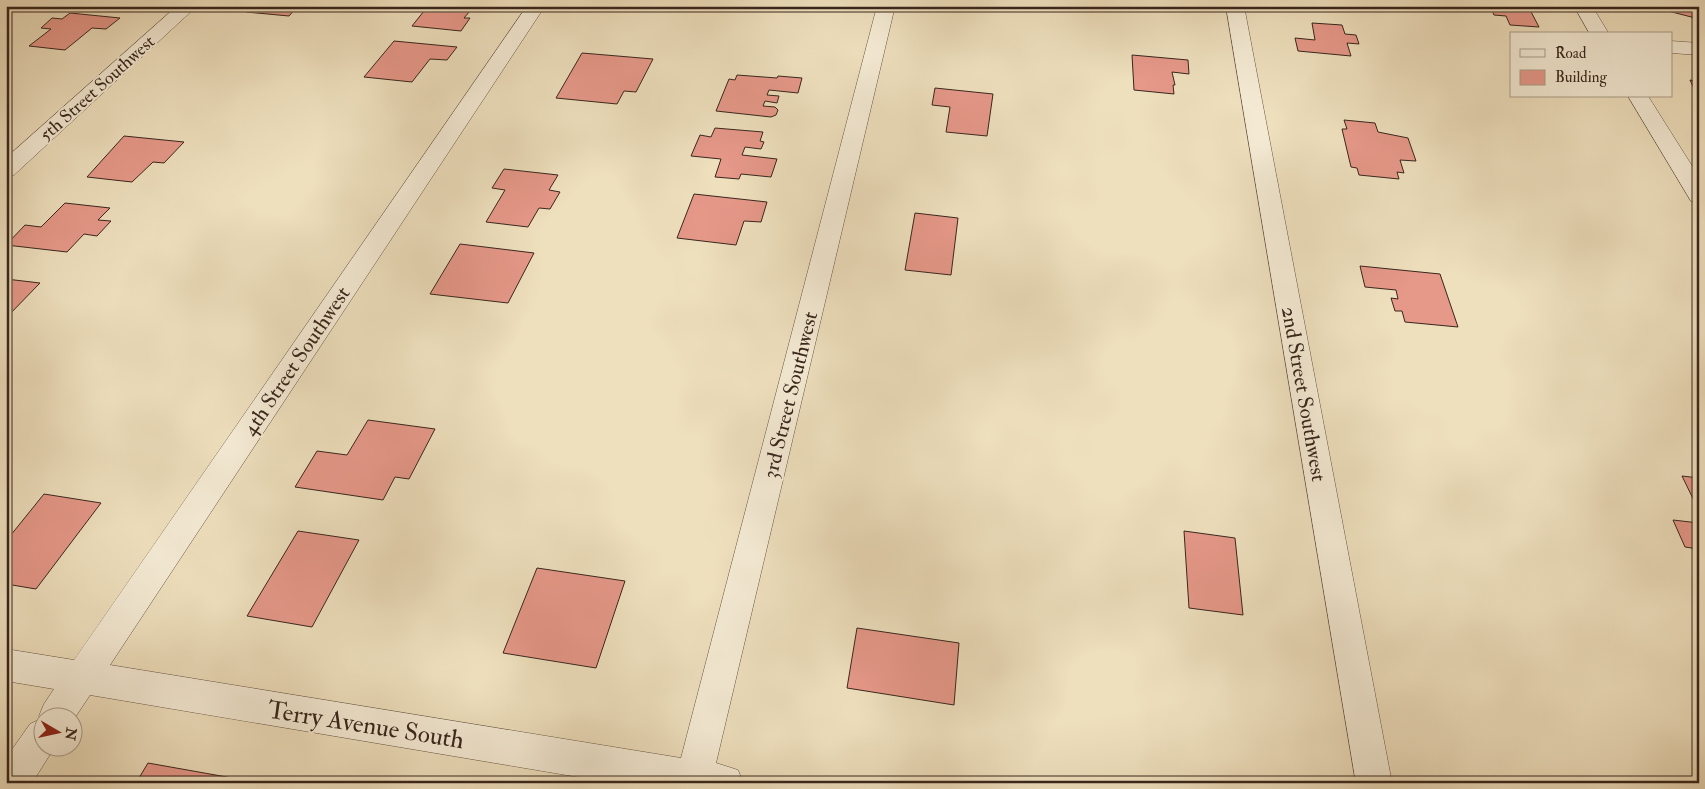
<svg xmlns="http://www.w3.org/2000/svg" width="1705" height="789" font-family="'IM FELL Double Pica',serif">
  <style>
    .building { fill: #e69889; stroke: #38261c }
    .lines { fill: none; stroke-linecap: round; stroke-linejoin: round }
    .street-casing { stroke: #665444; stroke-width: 1 }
    .street { fill: #f4ead4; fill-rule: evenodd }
    .labels { text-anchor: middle; stroke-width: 4; stroke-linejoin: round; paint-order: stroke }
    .far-street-label { font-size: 18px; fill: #38261c; stroke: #f4ead4 }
    .street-label { font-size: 21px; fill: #38261c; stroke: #f4ead4 }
    .near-street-label { font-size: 25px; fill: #38261c; stroke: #f4ead4 }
  </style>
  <rect width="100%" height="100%" fill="#eedfbd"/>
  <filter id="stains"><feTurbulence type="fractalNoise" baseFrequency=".004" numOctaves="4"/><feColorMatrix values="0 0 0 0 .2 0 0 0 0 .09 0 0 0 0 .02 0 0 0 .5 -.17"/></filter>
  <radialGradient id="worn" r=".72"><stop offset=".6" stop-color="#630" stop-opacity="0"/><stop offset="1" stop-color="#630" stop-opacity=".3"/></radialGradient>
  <path class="building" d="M 252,6 L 298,6 L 289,16 L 246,12 Z
    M 428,6 L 464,6 L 462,10 L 470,11 L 464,18 L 470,18 L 461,31 L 412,26 Z
    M 769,6 L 815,6 L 814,11 Z
    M 1490,6 L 1528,6 L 1539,27 L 1510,25 L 1506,16 L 1494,15 Z
    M 1649,6 L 1693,6 L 1699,13 L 1699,19 Z
    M 70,13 L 120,18 L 106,29 L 92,28 L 65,50 L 29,46 L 51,29 L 41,28 L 52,18 L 62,19 Z
    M 1312,23 L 1342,25 L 1345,34 L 1356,35 L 1359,44 L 1347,43 L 1351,56 L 1298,51 L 1295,38 L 1315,40 Z
    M 394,41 L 457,47 L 447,60 L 430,59 L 412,82 L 364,77 Z
    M 582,53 L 653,59 L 636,92 L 624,91 L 617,104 L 556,98 Z
    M 1132,55 L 1188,60 L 1189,74 L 1172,72 L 1175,85 L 1173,85 L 1174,94 L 1134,90 Z
    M 737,75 L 777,78 L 778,76 L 802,78 L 798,93 L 769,90 L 767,95 L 779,96 L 777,103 L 765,101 L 763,106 L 775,107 L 778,110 L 776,115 L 771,117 L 716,111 L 729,79 L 735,80 Z
    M 1690,80 L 1699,82 L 1699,99 Z
    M 935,88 L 993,94 L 987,136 L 946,132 L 950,107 L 932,105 Z
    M 1344,120 L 1375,123 L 1378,132 L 1408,138 L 1416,161 L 1400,160 L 1404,173 L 1397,172 L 1399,179 L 1359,175 L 1357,168 L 1351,167 L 1342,129 L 1347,129 Z
    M 715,128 L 763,132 L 760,141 L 764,142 L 761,149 L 745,147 L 742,155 L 777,159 L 771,177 L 741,174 L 739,179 L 715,177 L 721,159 L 691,156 L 700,135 L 711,137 Z
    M 124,136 L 184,142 L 164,163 L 153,162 L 132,182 L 87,177 Z
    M 504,169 L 558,175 L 549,190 L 560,192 L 550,209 L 539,208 L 528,227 L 486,222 L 505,190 L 492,188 Z
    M 694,194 L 767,202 L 761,222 L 744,221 L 736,245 L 677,238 Z
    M 65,203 L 110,208 L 98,220 L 111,221 L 97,236 L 84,234 L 67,252 L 6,245 L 25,225 L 41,227 Z
    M 915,213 L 958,218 L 951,275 L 905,270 Z
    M 460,244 L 534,253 L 508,303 L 430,294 Z
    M 1360,266 L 1440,274 L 1458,327 L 1405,322 L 1402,311 L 1395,311 L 1391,298 L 1398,299 L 1396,290 L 1365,287 Z
    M 6,279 L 40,283 L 6,318 Z
    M 368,420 L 435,429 L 409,479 L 395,477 L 383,500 L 295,487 L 317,451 L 347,455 Z
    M 1682,476 L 1699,478 L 1699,511 Z
    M 44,494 L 101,503 L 36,589 L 6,584 L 6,541 Z
    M 1673,520 L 1699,523 L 1699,541 L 1694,540 L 1698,549 L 1685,547 Z
    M 298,531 L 359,540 L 312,627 L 247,616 Z
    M 1184,531 L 1235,538 L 1243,615 L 1189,608 Z
    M 537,568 L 625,581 L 596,668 L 503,653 Z
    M 857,628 L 959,643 L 954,705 L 847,688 Z
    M 148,763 L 238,779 L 236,783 L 136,783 Z"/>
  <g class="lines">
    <defs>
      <path id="street" d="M 177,6 L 197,6 L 14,175 L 6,177 L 6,158 Z
        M 527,6 L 545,6 L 110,665 L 681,758 L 877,6 L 895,6 L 716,763 L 738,770 L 743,783 L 614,783 L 90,695 L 72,722 L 72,716 L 42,716 L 42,746 L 55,746 L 54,748 L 32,783 L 6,783 L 6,758 L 30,724 L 40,719 L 39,716 L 44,704 L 54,689 L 6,681 L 6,649 L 74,660 Z
        M 1226,6 L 1244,6 L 1392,783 L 1356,783 Z
        M 1574,6 L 1592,6 L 1609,34 L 1590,34 Z
        M 1671,41 L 1699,43 L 1699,55 L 1671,53 Z
        M 1628,96 L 1648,96 L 1699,177 L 1699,203 L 1691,201 Z"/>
    </defs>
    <use href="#street" class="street-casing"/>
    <use href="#street" class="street"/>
  </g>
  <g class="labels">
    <g class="far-street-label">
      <text transform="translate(97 88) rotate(-42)" y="6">5th Street Southwest</text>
    </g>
    <g class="street-label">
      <text transform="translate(296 361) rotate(-56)" y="7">4th Street Southwest</text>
      <text transform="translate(1304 394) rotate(80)" y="7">2nd Street Southwest</text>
      <text transform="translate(790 395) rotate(-76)" y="7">3rd Street Southwest</text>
    </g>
    <g class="near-street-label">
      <text transform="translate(366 724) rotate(9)" y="9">Terry Avenue South</text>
    </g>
  </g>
  <rect width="1705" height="789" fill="none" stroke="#eedfbd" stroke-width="25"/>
  <rect x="8" y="8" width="1690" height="774" fill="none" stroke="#38261c" stroke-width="2.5"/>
  <rect x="12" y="12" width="1680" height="764" fill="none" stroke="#38261c"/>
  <rect x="1510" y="32" width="162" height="65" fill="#f4ead4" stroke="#a99c8a"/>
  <rect x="1520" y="49" width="25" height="8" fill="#f4ead4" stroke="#a99c8a"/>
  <text x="1555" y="58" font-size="15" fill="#38261c">Road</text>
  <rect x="1520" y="70" width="25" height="15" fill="#e69889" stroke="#a99c8a"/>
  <text x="1555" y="82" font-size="15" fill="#38261c">Building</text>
  <g transform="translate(58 732) rotate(99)"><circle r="24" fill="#f4ead4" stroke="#a99c8a"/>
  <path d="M0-4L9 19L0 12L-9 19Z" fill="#8f2418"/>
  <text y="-8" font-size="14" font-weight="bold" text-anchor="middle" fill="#38261c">N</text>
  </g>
  <rect width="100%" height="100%" filter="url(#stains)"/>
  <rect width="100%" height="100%" fill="url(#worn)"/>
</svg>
